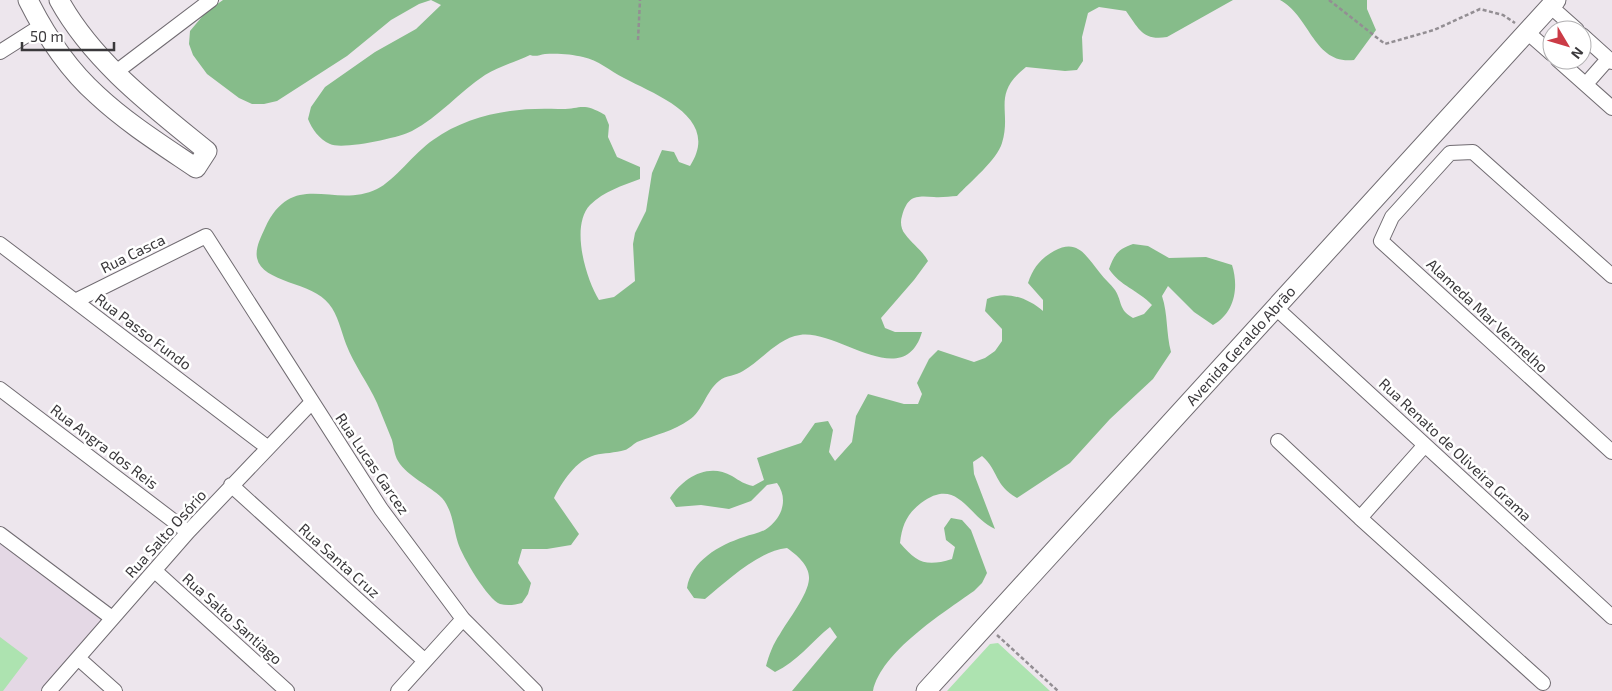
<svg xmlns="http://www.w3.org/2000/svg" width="1612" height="691" font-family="'Exo 2',sans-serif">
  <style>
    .built { fill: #e4d8e5 }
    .green { fill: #ade3b0 }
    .forest { fill: #86bc8a }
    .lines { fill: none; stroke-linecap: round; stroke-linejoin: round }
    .street-casing { stroke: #706b71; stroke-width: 16 }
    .secondary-casing { stroke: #706b71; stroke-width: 21 }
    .path { stroke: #938e93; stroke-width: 2.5; stroke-dasharray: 4 2.5; stroke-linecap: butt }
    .street { stroke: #fff; stroke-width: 14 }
    .secondary { stroke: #fff; stroke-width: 19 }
    .labels { text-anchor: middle; stroke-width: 5; stroke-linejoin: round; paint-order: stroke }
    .street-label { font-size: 15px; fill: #3a383b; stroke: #fff }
  </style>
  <rect width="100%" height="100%" fill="#ede6ed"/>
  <path class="built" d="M 0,536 L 112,618 L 49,691 L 0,691 Z"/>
  <path class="green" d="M 0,637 L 28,658 L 3,691 L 0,691 Z
    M 998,643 L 1050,691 L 947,691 L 990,644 Z"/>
  <path class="forest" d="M 223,0 L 1233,0 L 1167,37 C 1143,41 1139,29 1126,11 L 1099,7 L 1088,13 L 1082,37 L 1083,61 L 1077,70 L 1065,71 L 1026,67 C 991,95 1012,110 1002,143 C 997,160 970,182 957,196 C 950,196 941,198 934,197 C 916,196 908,195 902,216 C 900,222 901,229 905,234 C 912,244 922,250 928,261 L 914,280 L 881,318 L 885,328 L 895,332 L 922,332 C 904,393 838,329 800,335 C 778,338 762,360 743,371 C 736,376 726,375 719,381 C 706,391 703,411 689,420 C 674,431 655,435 637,442 C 633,444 629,449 625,450 C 615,453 604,453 595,455 C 576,460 562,482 554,498 L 579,534 L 571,545 L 547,549 L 522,549 L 518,563 L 531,583 L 528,594 L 522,603 C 515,605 507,606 500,604 C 488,600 462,556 458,543 C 453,527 453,511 442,498 C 429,485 408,477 398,461 C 394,454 394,447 392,440 C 387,428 382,415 377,403 C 368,383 354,365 346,344 C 341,331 338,315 329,304 C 313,282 262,283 257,258 C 255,248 261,237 265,228 C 293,168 334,210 377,189 C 394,181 414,153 433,140 C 469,114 515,107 558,109 C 581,110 581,101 605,115 L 609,125 L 608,137 L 617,157 L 640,167 L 640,179 C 622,186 604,191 590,205 C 570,226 586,279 599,300 L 614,297 L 635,281 L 633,244 L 635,233 L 646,211 L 652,173 L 662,150 L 674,152 L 679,162 L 690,166 C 721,118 658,96 624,78 C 610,71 598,60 583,57 C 572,54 556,53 545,54 C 539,55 536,57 530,55 C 515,62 498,67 485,75 C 459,92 439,117 412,131 C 399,138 342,150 330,144 C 319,139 312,129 308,119 L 311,107 L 325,87 L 375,52 L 416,29 L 441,5 L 431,0 L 419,4 L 391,20 L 347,56 L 277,101 L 264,104 L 252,104 L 239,98 L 207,74 L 193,55 L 189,44 L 190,31 L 206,12 Z
    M 1280,0 L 1367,0 L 1367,9 L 1376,30 L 1354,60 C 1314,65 1310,16 1280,0 Z
    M 1133,244 L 1148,246 L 1169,258 L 1206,257 L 1232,265 C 1239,287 1235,313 1213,325 L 1194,312 L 1168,286 L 1162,296 C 1168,314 1166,333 1171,352 L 1153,379 L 1110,419 L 1070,463 L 1017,498 C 994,485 999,471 982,456 L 973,462 L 974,474 L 995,529 C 967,516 958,476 921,503 C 907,514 902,525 900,543 C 917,563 926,567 952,559 L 955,547 L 946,540 L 944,528 L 951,518 L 962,520 L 971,530 L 987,573 L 982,583 L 974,591 C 943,613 881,652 873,691 L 792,691 L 837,637 L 830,627 C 811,642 797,662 775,672 L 766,666 C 769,655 773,644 780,634 C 788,620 808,595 809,579 C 810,566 797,555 787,548 C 758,551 727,581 705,599 L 694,598 L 687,588 C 691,561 719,545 744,537 C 752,534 762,533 769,527 C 783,516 788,498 777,483 L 767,485 L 751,501 L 729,509 L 701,505 L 676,507 L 670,498 C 683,478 708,462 732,476 C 740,481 744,484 753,486 L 764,480 L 757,458 L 801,443 L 815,423 L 828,421 L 833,430 L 829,452 L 835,461 L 852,442 L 856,416 L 868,394 L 904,404 L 918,404 L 922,394 L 917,383 L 929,359 L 938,350 L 974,362 L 985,358 L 995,351 L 1002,341 L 1002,329 L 985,311 L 987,299 C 1006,290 1028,298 1043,311 L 1043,300 L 1028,283 C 1033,268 1040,259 1054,251 C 1078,238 1086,256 1100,273 C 1104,279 1111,284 1115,290 C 1123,303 1118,309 1133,318 L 1144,314 L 1152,305 C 1138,290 1120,286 1109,269 C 1114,255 1118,249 1133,244 Z"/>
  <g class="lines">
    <defs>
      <path id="street" d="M 1550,6 L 1577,30
        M 1527,32 L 1552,54
        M 1582,35 L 1612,62
        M 0,52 L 41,26
        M 1558,60 L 1612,108
        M 116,72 L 211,0
        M 1586,84 L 1608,59
        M 0,244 L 267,447
        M 1612,276 L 1473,152 L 1450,153 L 1392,217 L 1381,241 L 1612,452
        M 75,301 L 206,236 L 381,509 L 463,619 L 535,691
        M 1276,308 L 1612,617
        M 0,389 L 188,532
        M 1278,441 L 1360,518
        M 1425,445 L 1360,518 L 1543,683
        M 231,485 L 425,661
        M 0,534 L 112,618
        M 155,571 L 287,691
        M 78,658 L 115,691
        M 49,691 L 188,532 L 311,403
        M 398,691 L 463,619"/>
      <path id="secondary" d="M 28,0 C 45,34 69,70 97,95 C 127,123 162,145 196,168 L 207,151 C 153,107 93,62 59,0
        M 926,691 L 1556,0"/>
    </defs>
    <use href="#street" class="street-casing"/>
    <use href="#secondary" class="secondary-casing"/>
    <path class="path" d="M 1329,0 L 1385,44 L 1434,30 L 1480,9 L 1503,15 L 1515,23
      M 638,40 L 640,0
      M 997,635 L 1058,691"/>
    <use href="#street" class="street"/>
    <use href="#secondary" class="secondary"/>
  </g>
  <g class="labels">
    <g class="street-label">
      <text transform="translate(133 254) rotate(-26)" y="5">Rua Casca</text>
      <text transform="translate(1487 316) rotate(43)" y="5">Alameda Mar Vermelho</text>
      <text transform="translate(143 332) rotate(37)" y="5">Rua Passo Fundo</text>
      <text transform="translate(1241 346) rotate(-48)" y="5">Avenida Geraldo Abrão</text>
      <text transform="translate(104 447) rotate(37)" y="5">Rua Angra dos Reis</text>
      <text transform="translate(1455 450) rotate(43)" y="5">Rua Renato de Oliveira Grama</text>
      <text transform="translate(372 464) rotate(56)" y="5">Rua Lucas Garcez</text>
      <text transform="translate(166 534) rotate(-48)" y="5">Rua Salto Osório</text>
      <text transform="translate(339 561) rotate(42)" y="5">Rua Santa Cruz</text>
      <text transform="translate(232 619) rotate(42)" y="5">Rua Salto Santiago</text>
    </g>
  </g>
  <g transform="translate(1567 45) rotate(128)"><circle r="24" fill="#ffffff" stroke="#b0afb1"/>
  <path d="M0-4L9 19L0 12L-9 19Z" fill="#cb3b46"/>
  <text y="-8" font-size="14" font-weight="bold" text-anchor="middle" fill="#3a383b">N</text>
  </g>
  <path d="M22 42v8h92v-8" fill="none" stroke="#3a383b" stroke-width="2.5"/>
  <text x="30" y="42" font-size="15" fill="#3a383b" stroke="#ffffff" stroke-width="4" paint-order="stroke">50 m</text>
</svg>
